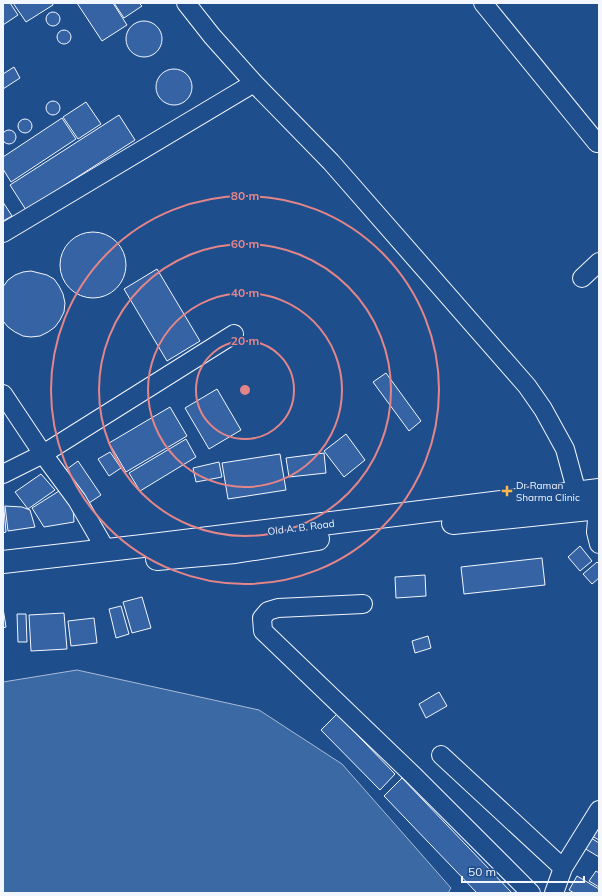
<svg xmlns="http://www.w3.org/2000/svg" width="602" height="896" font-family="Mulish,sans-serif">
  <style>
    .water { fill: #3b69a3; stroke: #a8bbd7 }
    .building { fill: #3563a3; stroke: #f2f6ff }
    .lines { fill: none; stroke-linecap: round; stroke-linejoin: round }
    .minor-casing { stroke: #f2f6ff; stroke-width: 20 }
    .major-casing { stroke: #f2f6ff; stroke-width: 24 }
    .minor { stroke: #1f4e8c; stroke-width: 18 }
    .major { stroke: #1f4e8c; stroke-width: 22 }
    .ring { fill: none; stroke: #e38589; stroke-width: 2 }
    .poi-dot { fill: #ffb74d; stroke: #1f4e8c; stroke-width: 1.5 }
    .labels { text-anchor: middle; stroke-width: 3; stroke-linejoin: round; paint-order: stroke }
    .poi-label { font-size: 10px; fill: #f2f6ff; stroke: #1f4e8c; text-anchor: start }
    .street-label { font-size: 10px; fill: #f2f6ff; stroke: #1f4e8c }
    .centre { fill: #e38589; stroke: #1f4e8c; stroke-width: 2 }
    .ring-label { font-size: 12px; text-anchor: middle; font-weight: bold; fill: #e38589; stroke: #1f4e8c; stroke-width: 3; stroke-linejoin: round; paint-order: stroke }
  </style>
  <rect width="100%" height="100%" fill="#1f4e8c"/>
  <path class="water" d="M 77,670 L 259,710 L 342,764 L 451,888 L 448,893 L 3,893 L 3,682 Z"/>
  <path class="building" d="M 3,3 L 10,3 L 18,15 L 3,25 Z
    M 13,3 L 52,3 L 53,5 L 26,22 Z
    M 77,3 L 113,3 L 127,25 L 102,41 Z
    M 114,3 L 139,3 L 142,6 L 124,18 Z
    M46 19a7 7 0 1 1 14 0a7 7 0 1 1-14 0Z
    M126 39a18 18 0 1 1 36 0a18 18 0 1 1-36 0Z
    M57 37a7 7 0 1 1 14 0a7 7 0 1 1-14 0Z
    M 14,67 L 20,78 L 3,89 L 3,74 Z
    M156 87a18 18 0 1 1 36 0a18 18 0 1 1-36 0Z
    M46 108a7 7 0 1 1 14 0a7 7 0 1 1-14 0Z
    M 86,102 L 101,124 L 78,139 L 63,117 Z
    M 119,115 L 135,140 L 26,210 L 10,185 Z
    M 62,118 L 76,139 L 11,182 L 3,169 L 3,157 Z
    M18 126a7 7 0 1 1 14 0a7 7 0 1 1-14 0Z
    M2 137a7 7 0 1 1 14 0a7 7 0 1 1-14 0Z
    M 3,202 L 12,216 L 3,221 Z
    M60 265a33 33 0 1 1 66 0a33 33 0 1 1-66 0Z
    M 157,269 L 200,341 L 167,361 L 124,289 Z
    M 31,271 L 47,275 L 54,279 L 59,286 L 63,294 L 65,303 L 64,312 L 60,320 L 55,327 L 48,332 L 40,336 L 31,337 L 23,336 L 15,332 L 8,327 L 3,321 L 3,287 L 8,280 L 15,275 L 23,272 Z
    M 386,373 L 421,421 L 409,431 L 373,382 Z
    M 217,389 L 241,430 L 209,449 L 185,408 Z
    M 170,407 L 187,436 L 126,472 L 109,443 Z
    M 346,434 L 365,460 L 344,477 L 324,451 Z
    M 186,439 L 196,457 L 140,491 L 129,473 Z
    M 110,452 L 121,468 L 109,476 L 98,459 Z
    M 324,453 L 326,473 L 289,477 L 286,458 Z
    M 280,454 L 286,490 L 228,499 L 222,463 Z
    M 78,461 L 101,495 L 86,505 L 63,472 Z
    M 219,462 L 222,477 L 196,482 L 193,468 Z
    M 41,474 L 55,490 L 28,509 L 15,492 Z
    M 59,491 L 73,506 L 74,522 L 44,527 L 32,508 Z
    M 3,498 L 6,532 L 3,533 Z
    M 5,506 L 22,507 L 30,510 L 35,527 L 8,531 Z
    M 580,546 L 592,561 L 580,571 L 568,557 Z
    M 542,558 L 545,585 L 464,594 L 461,567 Z
    M 597,562 L 599,564 L 599,578 L 592,584 L 583,574 Z
    M 425,575 L 426,596 L 396,598 L 395,577 Z
    M 142,597 L 151,628 L 132,633 L 123,602 Z
    M 121,606 L 129,634 L 116,638 L 109,609 Z
    M 3,608 L 6,627 L 3,628 Z
    M 64,613 L 67,649 L 31,651 L 29,615 Z
    M 17,614 L 26,614 L 27,642 L 18,642 Z
    M 94,618 L 97,643 L 71,646 L 68,621 Z
    M 428,636 L 431,648 L 415,653 L 412,641 Z
    M 439,692 L 447,706 L 426,718 L 419,704 Z
    M 337,714 L 395,774 L 380,790 L 321,730 Z
    M 402,778 L 512,893 L 477,893 L 384,796 Z
    M 599,825 L 599,840 L 592,836 Z
    M 591,838 L 599,843 L 599,857 L 584,848 Z
    M 596,871 L 599,873 L 599,887 L 589,881 Z
    M 577,876 L 599,889 L 599,893 L 574,893 L 569,890 Z"/>
  <g class="lines">
    <defs>
      <path id="minor" d="M 483,3 L 597,143
        M 254,83 L 331,162 L 527,386 L 543,409 L 565,449 L 577,493
        M 3,233 L 254,83 L 212,36 L 186,3
        M 582,278 L 599,262
        M 3,394 L 43,454 L 77,500 L 106,550
        M 3,474 L 43,454 L 234,334
        M 598,508 L 596,532 L 599,544
        M 363,604 L 278,608 L 268,611 L 262,618 L 263,631 L 413,775 L 531,893
        M 441,755 L 563,868
        M 554,893 L 563,868 L 599,810"/>
      <path id="major" d="M 453,523 L 599,508
        M 157,559 L 235,552 L 318,539
        M 3,562 L 160,544 L 599,490"/>
    </defs>
    <use href="#minor" class="minor-casing"/>
    <use href="#major" class="major-casing"/>
    <use href="#minor" class="minor"/>
    <use href="#major" class="major"/>
  </g>
  <g class="ring">
    <circle cx="245" cy="390" r="49"/>
    <circle cx="245" cy="390" r="97"/>
    <circle cx="245" cy="390" r="146"/>
    <circle cx="245" cy="390" r="194"/>
  </g>
  <path class="poi-dot" d="M505 485h4v4h4v4h-4v4h-4v-4h-4v-4h4z"/>
  <g class="labels">
    <g class="poi-label">
      <text x="516" y="489">Dr Raman<tspan x="516" dy="12">Sharma Clinic</tspan></text>
    </g>
    <g class="street-label">
      <text transform="translate(301 527) rotate(-7)" y="4">Old A. B. Road</text>
    </g>
  </g>
  <circle cx="245" cy="390" r="6" class="centre"/>
  <g class="ring-label">
    <text x="245" y="200">80 m</text>
    <text x="245" y="248">60 m</text>
    <text x="245" y="297">40 m</text>
    <text x="245" y="345">20 m</text>
  </g>
  <rect width="602" height="896" fill="none" stroke="#f2f6ff" stroke-width="8"/>
  <path d="M462 876v6h122v-6" fill="none" stroke="#f2f6ff" stroke-width="2"/>
  <text x="468" y="876" font-size="12" fill="#f2f6ff" stroke="#1f4e8c" stroke-width="3" paint-order="stroke">50 m</text>
</svg>
